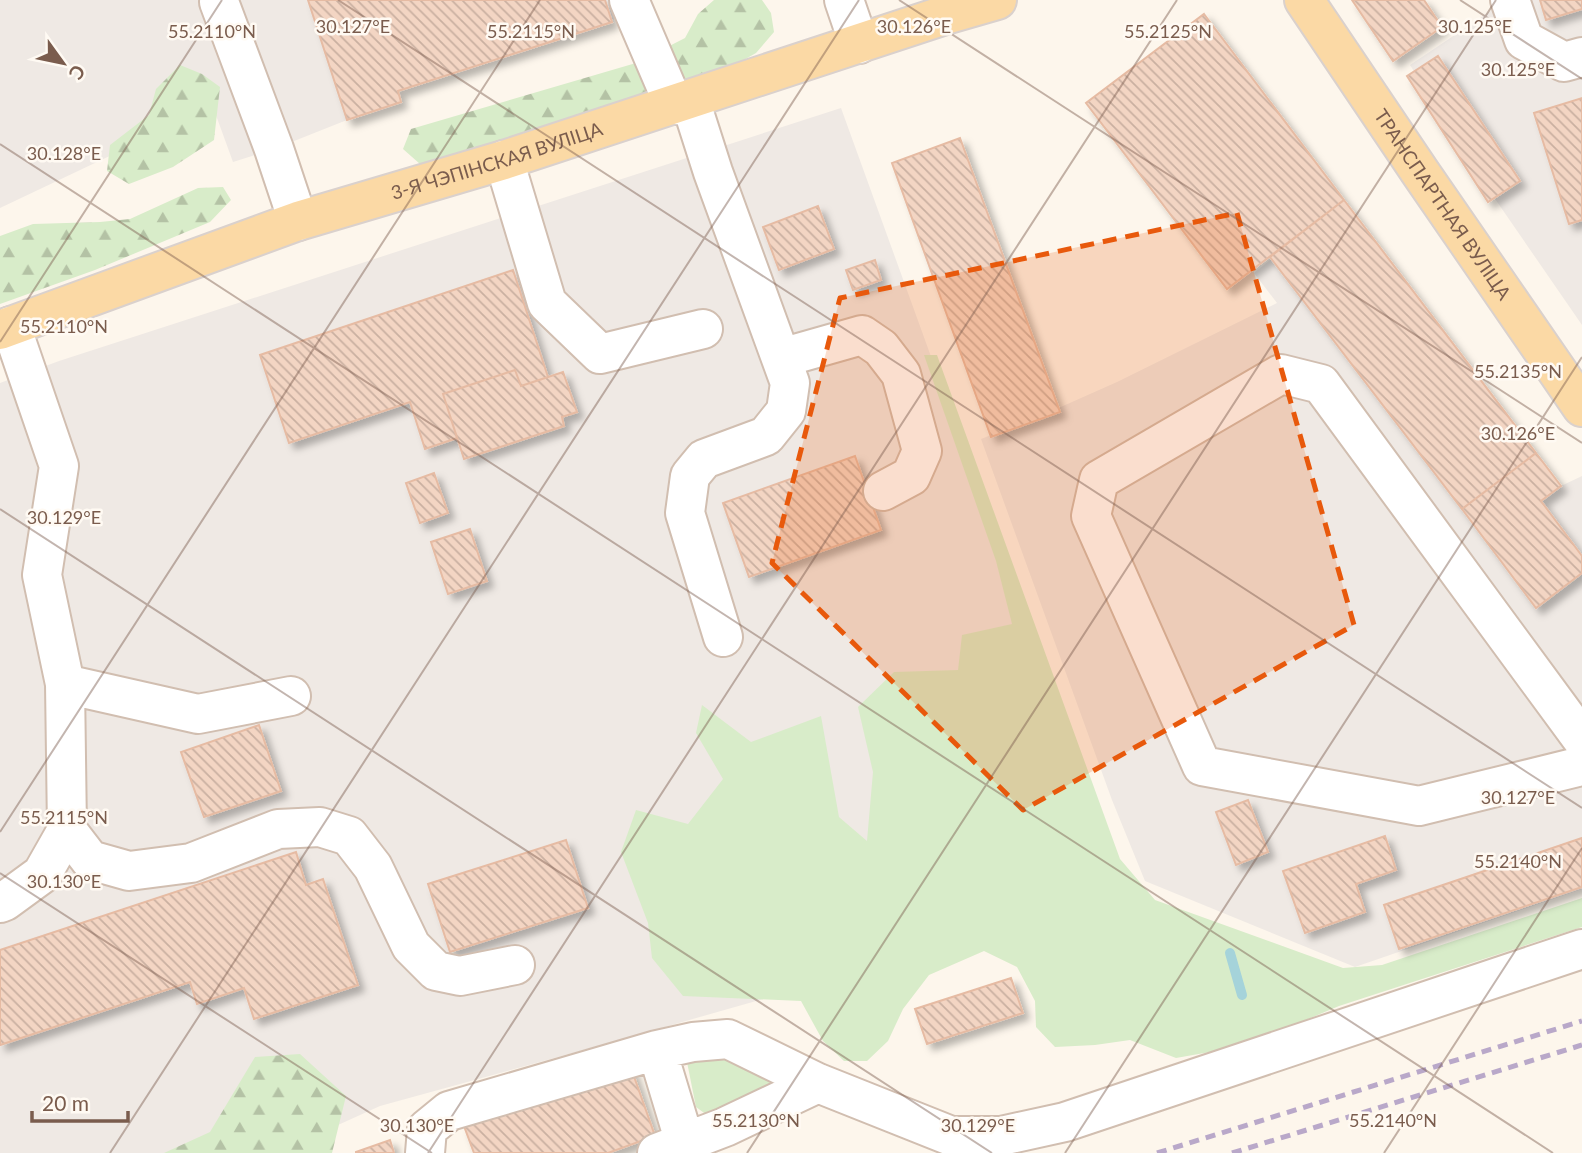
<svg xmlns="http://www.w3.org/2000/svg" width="1582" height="1153" font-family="Lato,sans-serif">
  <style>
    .industrial { fill: #efe9e4 }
    .green { fill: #d8ecc9 }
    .forest { fill: url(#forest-firs) }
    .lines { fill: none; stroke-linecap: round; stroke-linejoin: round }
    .stream { stroke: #a5d3da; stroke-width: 10 }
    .building { fill: url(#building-back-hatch); stroke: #e6bba3; stroke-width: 2; filter: url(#shadow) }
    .minor-casing { stroke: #d1beb0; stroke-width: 42 }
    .major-casing { stroke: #dad1cd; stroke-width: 42 }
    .minor { stroke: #fff; stroke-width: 38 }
    .major { stroke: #fbd9a5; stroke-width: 38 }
    .rail { stroke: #b9a8c9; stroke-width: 5; stroke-dasharray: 10 7; stroke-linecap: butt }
    .marked { fill: #e8590c; fill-opacity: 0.2; stroke: #e8590c; stroke-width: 5; stroke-dasharray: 14 9; stroke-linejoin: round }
    .ticks { fill: none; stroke: #7a5c4d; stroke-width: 2; stroke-opacity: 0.45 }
    .labels { text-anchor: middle; stroke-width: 5; stroke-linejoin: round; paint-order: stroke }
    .street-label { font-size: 19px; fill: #7a5c4d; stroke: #fffaf3 }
    .ticks-label { font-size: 18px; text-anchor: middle; fill: #7a5c4d; stroke: #fffaf3; stroke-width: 5; stroke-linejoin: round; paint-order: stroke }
  </style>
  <defs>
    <pattern id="forest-firs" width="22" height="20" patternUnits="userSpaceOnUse" patternTransform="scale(1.75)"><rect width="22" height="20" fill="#d8ecc9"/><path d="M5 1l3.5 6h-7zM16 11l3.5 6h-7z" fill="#b4c2a5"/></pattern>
    <pattern id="building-back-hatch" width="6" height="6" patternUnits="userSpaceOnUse" patternTransform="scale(1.75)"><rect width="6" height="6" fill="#f3d5c3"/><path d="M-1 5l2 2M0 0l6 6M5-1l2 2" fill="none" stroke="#cab0a1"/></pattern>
    <filter id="shadow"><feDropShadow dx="6" dy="6" stdDeviation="3.5" flood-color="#0004"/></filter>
  </defs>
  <rect width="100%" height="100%" fill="#fdf6ec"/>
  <path class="industrial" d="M 0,0 L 627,0 L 612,22 L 398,91 L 401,102 L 347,120 L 274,149 L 233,162 L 213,107 L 0,208 Z
    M 1495,0 L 1582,0 L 1582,325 L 1493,196 L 1410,65 L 1498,6 Z
    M 841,108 L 1126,895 L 616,1041 L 380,1106 L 276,1153 L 0,1153 L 0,383 L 59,361 Z
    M 1344,200 L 1561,486 L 1582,476 L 1582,889 L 1355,967 L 1145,881 L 1112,800 L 981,439 L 1045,414 L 1117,382 L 1277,303 L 1254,273 Z"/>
  <path class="green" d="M 924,355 L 937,355 L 1120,859 L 1155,900 L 1343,968 L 1382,965 L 1582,898 L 1582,927 L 1339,1006 L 1244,1046 L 1176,1058 L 1130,1040 L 1095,1045 L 1055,1047 L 1036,1027 L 1035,1001 L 1017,967 L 984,951 L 929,975 L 903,1009 L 888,1041 L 867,1061 L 844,1061 L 823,1041 L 801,1001 L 683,996 L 652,958 L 648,923 L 621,852 L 636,810 L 688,824 L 723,779 L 696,733 L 702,705 L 751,742 L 821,716 L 839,817 L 867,841 L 873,772 L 858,707 L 894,672 L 958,670 L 962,635 L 1012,624 L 996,561 Z
    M 724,1052 L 796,1084 L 711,1118 L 696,1107 L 687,1062 Z"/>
  <path class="forest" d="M 714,0 L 762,0 L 771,13 L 774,32 L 756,53 L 712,78 L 454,161 L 420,164 L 403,149 L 411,129 L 636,63 L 685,38 L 698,14 Z
    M 180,65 L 202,74 L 220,87 L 214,140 L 173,167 L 129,184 L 107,171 L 110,145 L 149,115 L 156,89 Z
    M 223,187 L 231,200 L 210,222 L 95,270 L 0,304 L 0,236 L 33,224 L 100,222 L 130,219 L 198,188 Z
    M 300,1054 L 346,1096 L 332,1153 L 164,1153 L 210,1132 L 255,1057 Z"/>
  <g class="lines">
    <path class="stream" d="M 1230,953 L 1242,995"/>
  </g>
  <path class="building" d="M 308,0 L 605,0 L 612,22 L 398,91 L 401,102 L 347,120 Z
    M 1352,0 L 1424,0 L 1442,27 L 1393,61 Z
    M 1540,0 L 1582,0 L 1582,9 L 1546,20 Z
    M 1204,14 L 1344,200 L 1227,289 L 1086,103 Z
    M 1438,56 L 1520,181 L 1488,202 L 1407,76 Z
    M 1582,98 L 1582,220 L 1569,224 L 1534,113 Z
    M 960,138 L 1060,412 L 991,437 L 892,163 Z
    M 1344,200 L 1536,453 L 1462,509 L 1270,257 Z
    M 818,206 L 834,249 L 779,270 L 763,227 Z
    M 875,260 L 881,280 L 853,290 L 846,270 Z
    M 513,270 L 548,377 L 521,386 L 515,370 L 443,394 L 457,438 L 425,449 L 410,402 L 289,443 L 260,355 Z
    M 515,370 L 521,386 L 563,372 L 577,412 L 562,417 L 564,426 L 464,459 L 443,394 Z
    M 1536,453 L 1561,486 L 1541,501 L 1582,556 L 1582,573 L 1536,608 L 1462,509 Z
    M 855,456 L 881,530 L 749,577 L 723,503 Z
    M 434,473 L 448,513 L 420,523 L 406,483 Z
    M 470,529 L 487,581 L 448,594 L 431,542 Z
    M 259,725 L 281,791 L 204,817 L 181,752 Z
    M 1248,800 L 1268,852 L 1236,865 L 1216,812 Z
    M 1385,836 L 1396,870 L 1356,884 L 1365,912 L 1305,933 L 1283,871 Z
    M 1582,838 L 1582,887 L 1399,949 L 1384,905 Z
    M 566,840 L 588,908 L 450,952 L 428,884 Z
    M 296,852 L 306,885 L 323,879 L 358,985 L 254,1019 L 244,988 L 197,1004 L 190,982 L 0,1045 L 0,950 Z
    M 1011,978 L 1023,1013 L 927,1044 L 915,1009 Z
    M 631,1068 L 655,1136 L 608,1153 L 474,1153 L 464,1126 Z
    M 390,1140 L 394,1153 L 356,1153 L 356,1152 Z"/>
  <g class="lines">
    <defs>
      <path id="minor" d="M 629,0 L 674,105
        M 844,0 L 859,44
        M 1510,0 L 1524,40 L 1564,62 L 1582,57
        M 219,2 L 274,149 L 298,221
        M 690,100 L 713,172 L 790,383 L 786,411 L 766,436 L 704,459 L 690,476 L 685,513 L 723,637
        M 504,160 L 547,303 L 600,354 L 703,329
        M 781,358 L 862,335 L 881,348 L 901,374 L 922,451 L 911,476 L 883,491
        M 65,684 L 198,714 L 291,696
        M 1582,739 L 1321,384 L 1281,374 L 1099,480 L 1091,516 L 1202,766 L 1419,806 L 1582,766
        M 67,830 L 90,860 L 129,871 L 191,863 L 278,829 L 320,827 L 349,836 L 373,867 L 411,946 L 436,971 L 460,976 L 515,965
        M 0,903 L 5,901 L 42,874 L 67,830 L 65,684 L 42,575 L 59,466 L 11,326
        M 657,1050 L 685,1143
        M 425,1153 L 427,1129 L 449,1111 L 657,1050 L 693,1042 L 728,1039 L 818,1083 L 951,1136 L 1001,1136 L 1065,1122 L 1582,949
        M 657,1153 L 725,1127 L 818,1083"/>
      <g id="major">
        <path id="s1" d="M 1304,0 L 1420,172 L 1582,407"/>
        <path id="s2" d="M 0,330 L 298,221 L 504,160 L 945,15 L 997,0"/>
      </g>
    </defs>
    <use href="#minor" class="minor-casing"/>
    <use href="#major" class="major-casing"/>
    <use href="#minor" class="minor"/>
    <use href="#major" class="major"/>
    <path class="rail" d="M 1157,1153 L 1582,1021
      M 1232,1153 L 1582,1045"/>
  </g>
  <path class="marked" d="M 1237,213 L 1354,625 L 1023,810 L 772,563 L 840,298 Z"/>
  <path class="ticks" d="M 338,0 L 1582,808M 899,0 L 1582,443M 1460,0 L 1582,79M 0,144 L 1553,1153M 0,342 L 222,0M 0,509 L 992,1153M 0,832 L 540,0M 0,873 L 432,1153M 110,1153 L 859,0M 428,1153 L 1177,0M 747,1153 L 1496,0M 1065,1153 L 1582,357M 1384,1153 L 1582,848"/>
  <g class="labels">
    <g class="street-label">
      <text dy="7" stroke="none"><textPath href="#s2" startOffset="525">3-Я ЧЭПІНСКАЯ ВУЛІЦА</textPath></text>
      <text dy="7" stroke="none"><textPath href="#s1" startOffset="247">ТРАНСПАРТНАЯ ВУЛІЦА</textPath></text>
    </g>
  </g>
  <g class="ticks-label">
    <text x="353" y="33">30.127°E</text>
    <text x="914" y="33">30.126°E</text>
    <text x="1475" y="33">30.125°E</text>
    <text x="212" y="38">55.2110°N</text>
    <text x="531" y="38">55.2115°N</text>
    <text x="1168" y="38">55.2125°N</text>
    <text x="1518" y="76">30.125°E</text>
    <text x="64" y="160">30.128°E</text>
    <text x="64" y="333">55.2110°N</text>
    <text x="1518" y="378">55.2135°N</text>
    <text x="1518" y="440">30.126°E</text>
    <text x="64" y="524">30.129°E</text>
    <text x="1518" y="804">30.127°E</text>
    <text x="64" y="824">55.2115°N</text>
    <text x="1518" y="868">55.2140°N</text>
    <text x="64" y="888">30.130°E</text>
    <text x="756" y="1127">55.2130°N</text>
    <text x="1393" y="1127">55.2140°N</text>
    <text x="417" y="1132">30.130°E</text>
    <text x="978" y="1132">30.129°E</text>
  </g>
  <g transform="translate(63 63) rotate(123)" stroke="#fffaf3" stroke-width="5" paint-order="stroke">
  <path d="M0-5L12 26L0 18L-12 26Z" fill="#7a5c4d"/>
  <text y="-10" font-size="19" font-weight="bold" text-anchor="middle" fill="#7a5c4d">С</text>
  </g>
  <path d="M32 1111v10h96v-10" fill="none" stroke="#7a5c4d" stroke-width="3.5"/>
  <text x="42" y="1111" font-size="21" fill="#7a5c4d" stroke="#fffaf3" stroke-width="5" paint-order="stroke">20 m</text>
</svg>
